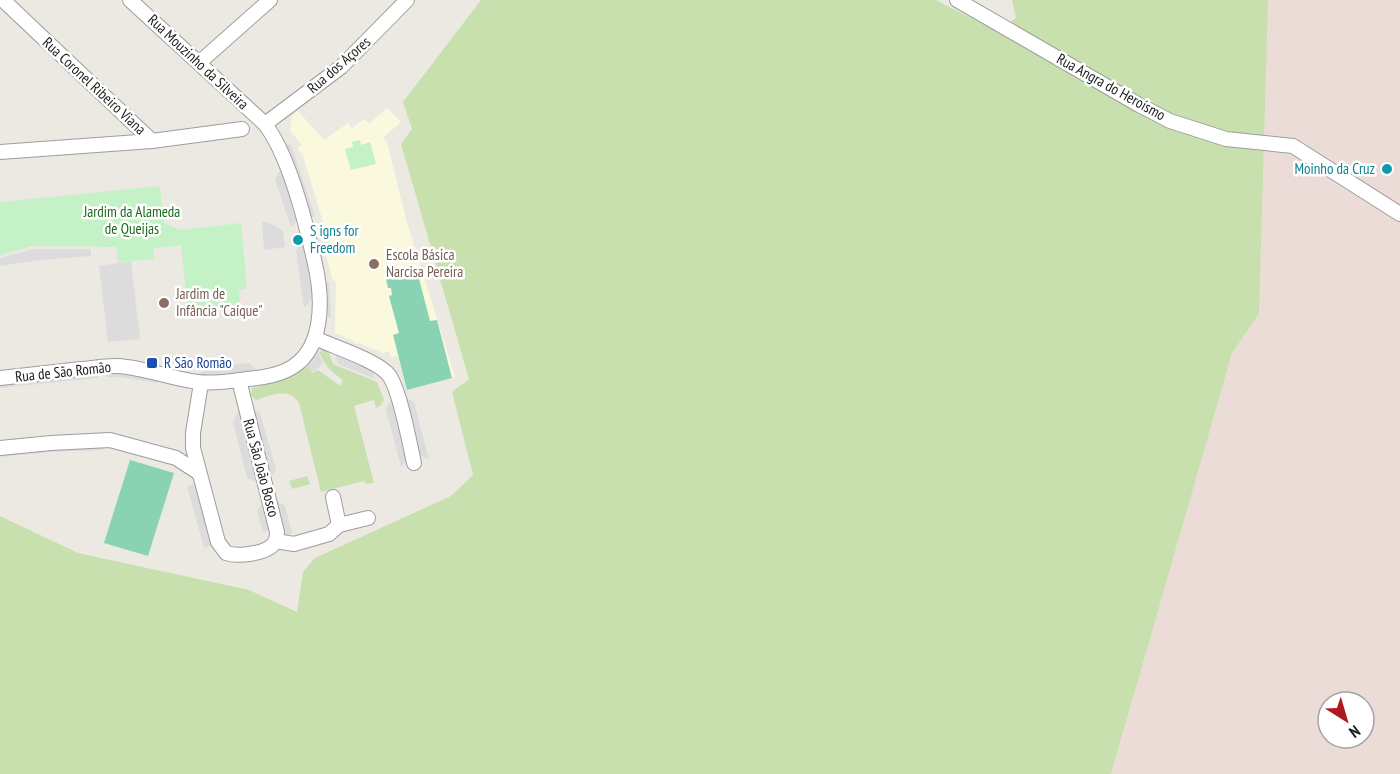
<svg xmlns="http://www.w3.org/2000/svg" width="1400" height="774" viewBox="0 0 1400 774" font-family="'PT Sans Narrow',sans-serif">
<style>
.education{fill:#faf9dd}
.military{fill:#ecdcd7;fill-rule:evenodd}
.grass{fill:#c8e0ae}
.park{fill:#c4f2c6}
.pitch{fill:#8ad2b4}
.parking{fill:#dcdcdc}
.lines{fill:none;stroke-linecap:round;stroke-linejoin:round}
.minor-casing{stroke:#9d9d9d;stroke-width:16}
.minor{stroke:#fff;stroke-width:14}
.culture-dot{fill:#0f9aa8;stroke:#fff;stroke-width:2}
.education-dot{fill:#8d6e63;stroke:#fff;stroke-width:2}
.transit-dot{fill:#1a4fb4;stroke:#fff;stroke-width:2}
.labels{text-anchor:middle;stroke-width:5;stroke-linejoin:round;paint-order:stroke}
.street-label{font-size:15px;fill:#1c1c1c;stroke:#fff}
.culture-label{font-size:15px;fill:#0d838f;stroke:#fff;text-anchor:end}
.park-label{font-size:15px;fill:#196b1d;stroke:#fff}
.education-label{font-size:15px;fill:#785e54;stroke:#fff;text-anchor:start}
.transit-label{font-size:15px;fill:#164399;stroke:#fff;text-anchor:start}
</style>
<rect width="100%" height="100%" fill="#ece9e3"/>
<polygon class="education" points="387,108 401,122 383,138 387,142 406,219 455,377 407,390 398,356 391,357 389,351 383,353 359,343 355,344 354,341 335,333 336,281 333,281 324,247 330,245 303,156 297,148 302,145 290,131 292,116 298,111 324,140 348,123 352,128 364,119 369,124"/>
<path class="military" d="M 1268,0 L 1400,0 L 1400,774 L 1109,774 L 1232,353 L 1259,314 L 1262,150 ZM 1328,702 L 1364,702 L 1364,738 L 1328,738 Z"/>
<g class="grass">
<polygon points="481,0 936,0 998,32 1016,18 1012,0 1268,0 1259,314 1232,353 1111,774 0,774 0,516 78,553 249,590 297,612 303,572 315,558 451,496 473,475 452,392 469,379 401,144 412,129 403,102"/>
<path d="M 323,350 L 328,351 L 333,364 L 377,382 L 384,400 L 380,406 L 376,408 L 374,400 L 354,406 L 374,483 L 366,484 L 364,481 L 321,492 L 299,403 C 288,386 271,396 255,400 L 251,395 L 252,388 L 290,377 L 308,366 L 313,373 L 318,370 L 340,386 L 343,380 C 331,372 325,365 319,352 Z"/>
<polygon points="307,476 310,484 292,489 289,481"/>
</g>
<g class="park">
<polygon points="360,140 361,145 370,142 376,164 351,170 345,149 353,147 352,142"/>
<polygon points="160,186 164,223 180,230 241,223 247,288 239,290 241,314 229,316 228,307 188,311 181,245 153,249 155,259 118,262 116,247 33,246 0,255 0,202"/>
</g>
<g class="pitch">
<polygon points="416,267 430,321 437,320 452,378 407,390 393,335 399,333 389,296 392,295 391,288 388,288 385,275"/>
<polygon points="130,460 174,473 148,556 104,543"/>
</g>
<g class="parking">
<polygon points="285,143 291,145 315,216 310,218"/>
<polygon points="281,169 298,218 291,227 275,180"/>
<polygon points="262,222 268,222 283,231 285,247 264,250"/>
<polygon points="304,242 313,298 304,308 296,250"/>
<polygon points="34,249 91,249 91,256 40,260 0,266 0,258"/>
<polygon points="131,261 140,339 108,342 99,266"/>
<polygon points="324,280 329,283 331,317 326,317"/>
<polygon points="317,349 323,363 313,373 305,363"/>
<polygon points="334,351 371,367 375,379 338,364"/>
<polygon points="249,363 259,372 211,377 196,377 206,368"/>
<polygon points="120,372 158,378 157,383 120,377 107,377 105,373"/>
<polygon points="100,374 97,378 0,388 0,385"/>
<polygon points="403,396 414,402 429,460 418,454"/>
<polygon points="393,397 408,458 401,467 386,409"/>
<polygon points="249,407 260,413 276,469 273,475 268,476"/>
<polygon points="240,408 261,484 247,478 233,422"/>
<polygon points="105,445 104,450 49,452 0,457 0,453"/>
<polygon points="197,483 214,545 204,548 187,486"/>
<polygon points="278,501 285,506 292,533 282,536 274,502"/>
<polygon points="264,502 271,530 263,532 257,510"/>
</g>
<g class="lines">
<defs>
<g id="minor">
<polyline points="957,0 1139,105 1170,121 1226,139 1293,146 1400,214"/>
<polyline points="200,62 270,0"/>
<polyline points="265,124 341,67 407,0"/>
<polyline points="152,141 242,129"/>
<polyline points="0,152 152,141 3,0"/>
<path d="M 315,338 C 334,347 373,359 387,373 C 399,384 410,445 414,463"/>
<path d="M 0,378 C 27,375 54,372 81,369 C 96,368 112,364 127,367 C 151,370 173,379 198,382 C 213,384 232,381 247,379 C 261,378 275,376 287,370 C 325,352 323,299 315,264 C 306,223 290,157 265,124 L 130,0"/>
<path d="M 201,383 L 193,433 L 193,448 L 218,542 L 226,553 C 238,557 268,554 275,542 C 276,540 277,534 277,532 L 239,380"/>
<polyline points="0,448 51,443 110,440 176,458 199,473"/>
<polyline points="333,497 339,525"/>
<polyline points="276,541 294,544 329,534 339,525 368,518"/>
</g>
</defs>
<use href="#minor" class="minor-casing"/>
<use href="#minor" class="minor"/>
</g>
<g class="culture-dot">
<circle cx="1387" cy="169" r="6"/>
<circle cx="298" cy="240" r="6"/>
</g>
<g class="education-dot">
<circle cx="374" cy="264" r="6"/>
<circle cx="164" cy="303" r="6"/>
</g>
<rect class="transit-dot" x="146" y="357" width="12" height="12" rx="3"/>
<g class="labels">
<g class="street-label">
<text transform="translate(198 62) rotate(43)" y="5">Rua Mouzinho da Silveira</text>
<text transform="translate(339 65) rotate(-41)" y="5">Rua dos Açores</text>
<text transform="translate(94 86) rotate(43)" y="5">Rua Coronel Ribeiro Viana</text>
<text transform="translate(1111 87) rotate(29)" y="5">Rua Angra do Heroísmo</text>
<text transform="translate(63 372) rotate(-6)" y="5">Rua de São Romão</text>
<text transform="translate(261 468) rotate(75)" y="5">Rua São João Bosco</text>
</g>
<g class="culture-label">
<text x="1375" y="174">Moinho da Cruz</text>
<text x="310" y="236" text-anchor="start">S igns for<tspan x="310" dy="17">Freedom</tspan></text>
</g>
<g class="park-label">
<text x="132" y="217">Jardim da Alameda<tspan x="132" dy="17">de Queijas</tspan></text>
</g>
<g class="education-label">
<text x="386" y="260">Escola Básica<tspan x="386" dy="17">Narcisa Pereira</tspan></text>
<text x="176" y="299">Jardim de<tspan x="176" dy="17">Infância "Caíque"</tspan></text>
</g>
<g class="transit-label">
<text x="164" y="368">R São Romão</text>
</g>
</g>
<g transform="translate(1346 720) rotate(143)"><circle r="28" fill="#ffffff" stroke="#a4a4a4" stroke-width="1.5"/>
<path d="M0-4.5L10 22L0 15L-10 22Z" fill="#af191d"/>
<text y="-9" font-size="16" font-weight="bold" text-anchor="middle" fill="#1c1c1c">N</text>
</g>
</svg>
